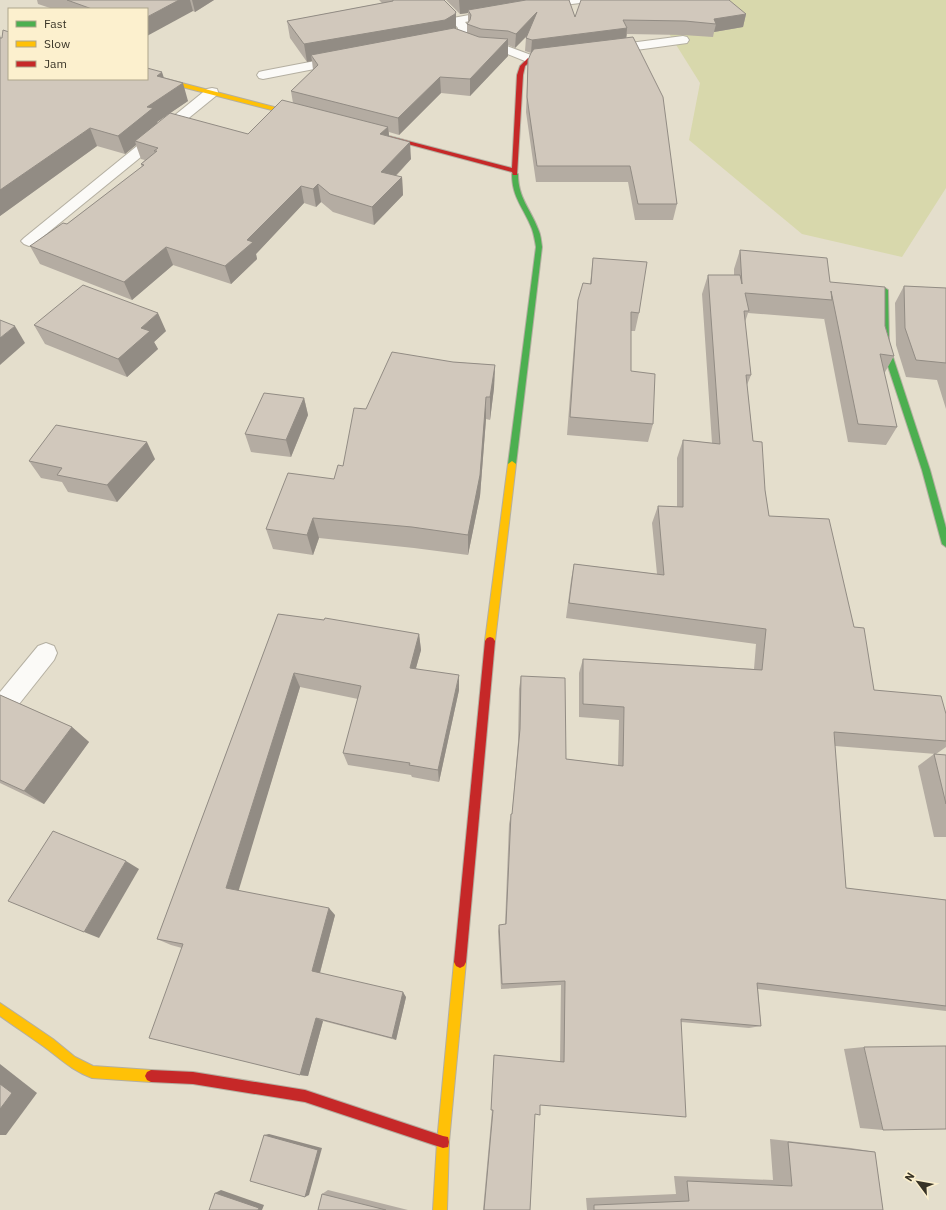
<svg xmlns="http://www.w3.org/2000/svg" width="946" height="1210" viewBox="0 0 946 1210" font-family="'IBM Plex Sans',sans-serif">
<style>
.green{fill:#d8d8ac}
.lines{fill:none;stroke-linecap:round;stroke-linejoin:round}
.street-casing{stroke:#b4afa1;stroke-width:2}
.fast-casing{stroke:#b4afa1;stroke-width:2}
.slow-casing{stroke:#b4afa1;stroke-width:2}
.jam-casing{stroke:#b4afa1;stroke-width:2}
.street{fill:#fbfaf7;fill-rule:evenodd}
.fast{fill:#4caf50;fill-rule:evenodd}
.slow{fill:#ffc107;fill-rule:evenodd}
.jam{fill:#c62828;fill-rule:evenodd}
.wall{fill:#b4aca2}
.shaded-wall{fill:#928c84}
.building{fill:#d1c8bc;stroke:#928c84}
</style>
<rect width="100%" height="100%" fill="#e4decc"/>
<polygon class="green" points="648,0 946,0 946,188 902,257 802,234 689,140 700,83"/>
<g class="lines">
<defs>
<g id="street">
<polygon points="553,0 586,0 580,3 540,8 536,7 534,5 536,3"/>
<path d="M 496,10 L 500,11 L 502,13 L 500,15 L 465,22 L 470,28 L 466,38 C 457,42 444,48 434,46 L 432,43 L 434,40 L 457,33 L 458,28 L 451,20 L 453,18 Z"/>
<polygon points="683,36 687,37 689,40 687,43 607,54 603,53 601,50 603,47 607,46"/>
<polygon points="478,43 507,46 531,55 555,52 559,53 561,56 559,59 530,63 505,53 474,50 472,47 474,44"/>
<polygon points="341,56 345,57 347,60 345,63 263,79 259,78 257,75 259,72 263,71"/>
<polygon points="212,88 217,89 218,92 217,95 34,244 29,246 24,244 21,241 24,238 207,89"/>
<polygon points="46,643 54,646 57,653 54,660 8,718 0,721 0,692 38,646"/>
</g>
<g id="fast">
<path d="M 515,172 L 518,174 C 518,198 530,208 538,229 C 541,235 541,241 542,247 L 516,464 L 512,467 L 508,464 L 536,247 C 535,241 534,235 532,229 C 524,208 512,198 512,174 Z"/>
<polygon points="885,288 888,290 889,345 930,470 946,528 946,547 942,544 922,470 881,345 882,290"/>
</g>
<g id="slow">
<polygon points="147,74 305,115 306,116 303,118 147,78"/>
<polygon points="512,461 516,464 495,641 493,644 490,645 487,644 485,641 508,464"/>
<polygon points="460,956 464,958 466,962 449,1142 447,1210 433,1210 437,1142 454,962 456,958"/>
<path d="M 0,1003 L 53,1039 L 75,1057 L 93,1066 L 151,1070 L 155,1072 L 157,1076 L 155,1080 L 151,1082 L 92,1078 C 71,1070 61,1059 43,1046 C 29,1036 14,1026 0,1016 Z"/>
</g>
<g id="jam">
<polygon points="528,58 533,59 525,66 523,75 517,175 513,175 512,172 378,136 381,134 512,168 517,75 520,66"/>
<polygon points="490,637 493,638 495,641 466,962 464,966 460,968 456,966 454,962 485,641 487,638"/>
<polygon points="151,1070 193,1072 305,1090 443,1136 448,1137 449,1142 448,1147 443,1148 305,1102 193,1084 151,1082 147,1080 145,1076 147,1072"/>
</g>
</defs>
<use href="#street" class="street-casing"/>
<use href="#fast" class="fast-casing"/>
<use href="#slow" class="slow-casing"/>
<use href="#jam" class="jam-casing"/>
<use href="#street" class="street"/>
<use href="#fast" class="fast"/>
<use href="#slow" class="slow"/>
<use href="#jam" class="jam"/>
</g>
<g class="wall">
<polygon points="37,0 214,0 195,12 193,11 147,9 53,9 38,4"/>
<polygon points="379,0 444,0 456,29 467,33 467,24 468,23 468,13 460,14 446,0 569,0 575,17 746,14 743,27 714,32 713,37 683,35 627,34 626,38 677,204 673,220 635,220 628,182 536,182 526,112 528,60 531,53 525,51 526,38 527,36 515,48 508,45 508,56 470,96 441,93 399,135 389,132 389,136 411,159 396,176 402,177 403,195 374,225 333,212 321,202 316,207 304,203 256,254 257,259 231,284 173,265 132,300 40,264 30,246 67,224 142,167 141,164 145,160 141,159 136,145 125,154 97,146 0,216 0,35 1,38 164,78 188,101 157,122 158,123 248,134 293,103 291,91 313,70 312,61 307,62 290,38 287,21 382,3"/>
<polygon points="740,250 830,282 885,326 894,356 884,374 897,427 886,445 848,442 824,318 824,319 748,313 745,322 751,375 747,385 753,441 765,490 769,516 854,627 874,690 946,714 946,747 936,754 835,746 846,888 946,900 946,1011 758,989 761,1026 749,1028 681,1022 540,1105 535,1114 530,1210 483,1210 492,1110 491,1109 494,1056 494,1055 560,1062 561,985 501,989 498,931 499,925 505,925 509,824 511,814 512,814 518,742 519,689 521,676 566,759 618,765 619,720 579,717 579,673 583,659 754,669 756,644 566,618 571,580 574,564 657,574 652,523 658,506 677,507 677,458 683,440 712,443 702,294 708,275 734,275 734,269"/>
<polygon points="593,258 639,313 635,331 631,331 631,371 653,424 648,442 567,435 576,318 578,300 590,284"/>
<polygon points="904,286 946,288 946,409 937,380 906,377 896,345 895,303"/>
<polygon points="34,325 166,331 154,342 158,349 127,377 45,344"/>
<polygon points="453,362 495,365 494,388 490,420 486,419 480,496 468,555 414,548 319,538 313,555 273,549 266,529 334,479 343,466 366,409"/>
<polygon points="304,398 308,415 291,457 251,452 245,434"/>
<polygon points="155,459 117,502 68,492 62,482 41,478 29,461"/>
<polygon points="278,614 419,634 421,650 416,668 459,690 439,782 412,777 411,775 348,765 343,753 358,699 300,687 238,890 335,915 320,973 406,997 396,1040 323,1021 308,1076 300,1075 182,948 171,945 157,939"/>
<polygon points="0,695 72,727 89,742 44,804 0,783"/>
<polygon points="934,754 946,755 946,837 934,837 918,766"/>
<polygon points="864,1047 883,1130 860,1128 844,1049"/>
<polygon points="770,1139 851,1148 875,1152 883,1210 587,1210 586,1198 676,1194 674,1176 773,1180"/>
<polygon points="328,1190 408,1210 318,1210 322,1194"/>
</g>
<g class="shaded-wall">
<polygon points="179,0 190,0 193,11 147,36 147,17"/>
<polygon points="192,0 214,0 195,12"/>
<polygon points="459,0 541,0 468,10 468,13 460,14"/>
<polygon points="456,12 456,31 311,55 312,61 307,62 304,44"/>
<polygon points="537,12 537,25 515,48 516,34"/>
<polygon points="746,14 743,27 714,32 716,24 714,19"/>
<polygon points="627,28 626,42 531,53 532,40"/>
<polygon points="508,39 508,56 470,96 470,79"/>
<polygon points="162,72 168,90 157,76"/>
<polygon points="440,77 441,93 399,135 398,118"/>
<polygon points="183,83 188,101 157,122 159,126 135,141 136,145 125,154 118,136 147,107"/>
<polygon points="388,127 390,144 380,134"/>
<polygon points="90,128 97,146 0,216 0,190"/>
<polygon points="410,142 411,159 383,189 381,172"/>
<polygon points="402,177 403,195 374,225 372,207"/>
<polygon points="318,184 321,202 316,207 313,189"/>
<polygon points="301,186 304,203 256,254 257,259 231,284 225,266 247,240"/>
<polygon points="166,247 173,265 132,300 124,282"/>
<polygon points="158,313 166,331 154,342 158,349 127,377 118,359 141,328"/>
<polygon points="15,326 25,343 0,365 0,338"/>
<polygon points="495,365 494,388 490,420 490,397"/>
<polygon points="486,397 486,419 480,496 468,555 468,535"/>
<polygon points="304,398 308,415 291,457 286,440"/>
<polygon points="147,442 155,459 117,502 107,485"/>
<polygon points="313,518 319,538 313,555 307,535"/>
<polygon points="419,634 421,650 412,682 410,668"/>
<polygon points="294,673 300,687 237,896 226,888"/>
<polygon points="459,675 459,690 439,782 438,770"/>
<polygon points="72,727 89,742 44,804 24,791"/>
<polygon points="126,861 139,869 99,938 84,932"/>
<polygon points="329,908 335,915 319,976 312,971"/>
<polygon points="403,992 406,997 396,1040 392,1038"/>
<polygon points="316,1018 323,1021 308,1076 300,1075"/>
<polygon points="0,1064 37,1093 6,1135 0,1135"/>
<polygon points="269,1134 322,1148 309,1195 305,1197 264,1135"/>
<polygon points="221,1190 264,1205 262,1210 258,1210 215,1193"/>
</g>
<g class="building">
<polygon points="67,0 179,0 147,17 147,9 92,9"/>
<polygon points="393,0 444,0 456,12 455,14 445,20 304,44 287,21 393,1"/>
<polygon points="526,0 569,0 575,17 581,0 729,0 746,14 714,19 716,24 685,21 623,20 627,28 532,40 526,38 537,12 516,34 508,31 481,29 467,24 470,20 471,15 468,10"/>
<polygon points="454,28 479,37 508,39 470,79 440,77 398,118 291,91 318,65 311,55"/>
<polygon points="3,30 9,32 9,79 147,79 147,68 162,72 157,76 183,83 147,107 153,108 118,136 90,128 0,190 0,38 2,38"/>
<polygon points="633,37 663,97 677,204 638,204 630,166 537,166 527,97 528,60 531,53 534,49"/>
<polygon points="282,100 388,127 380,134 410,142 381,172 402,177 372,207 330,194 318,184 313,189 301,186 247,240 253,242 225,266 166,247 124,282 30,246 63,223 67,224 144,165 141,164 157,151 154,151 158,148 135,141 170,113 248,134"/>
<polygon points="740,250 827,258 830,282 885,287 885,326 894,356 880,354 897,427 858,424 831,291 832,300 745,293 749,311 744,311 751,375 746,375 753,441 762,442 765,490 769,516 829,519 854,627 864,628 874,690 941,696 946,714 946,741 834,732 846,888 946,900 946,1006 757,983 761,1026 681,1019 686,1117 540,1105 540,1115 535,1114 530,1210 484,1210 493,1110 491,1110 494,1055 564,1062 565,981 502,984 499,925 506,924 511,814 512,814 520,729 521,676 565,678 566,759 623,766 624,707 583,704 583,659 762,670 766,629 569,603 574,564 664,575 658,506 683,507 683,440 720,444 708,275 740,275 742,284"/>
<polygon points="593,258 647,262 639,313 631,312 631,371 655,374 653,424 570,417 578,300 583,283 591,284"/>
<polygon points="83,285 158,313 141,328 150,331 118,359 34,325"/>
<polygon points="904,286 946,288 946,363 916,360 905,328"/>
<polygon points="0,320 15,326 0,338"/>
<polygon points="392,352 453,362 495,365 490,397 486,397 480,475 468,535 412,527 313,518 307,535 266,529 288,473 334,479 338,465 343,466 354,408 366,409"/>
<polygon points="264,393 304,398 286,440 245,434"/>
<polygon points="56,425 147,442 107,485 57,475 62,468 29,461"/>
<polygon points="278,614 324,620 325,618 419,634 410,668 459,675 438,770 409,765 410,763 343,753 361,686 294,673 226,888 329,908 312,971 403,992 392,1038 316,1018 300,1075 149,1038 183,944 157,939"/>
<polygon points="0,695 72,727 24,791 0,780"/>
<polygon points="934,754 946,755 946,804"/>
<polygon points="53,831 126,861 84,932 8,901"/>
<polygon points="946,1046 946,1129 883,1130 864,1047"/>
<polygon points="0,1084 12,1093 0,1109"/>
<polygon points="264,1135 318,1150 305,1197 250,1181"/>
<polygon points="788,1142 875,1152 883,1210 594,1210 594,1205 689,1201 687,1181 792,1186"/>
<polygon points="215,1193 259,1208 258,1210 209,1210"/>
<polygon points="322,1194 386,1210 318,1210"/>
</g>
<rect x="8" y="8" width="140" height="72" fill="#fcf0ce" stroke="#aea58b"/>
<rect x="16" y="21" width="20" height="6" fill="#4caf50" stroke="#aea58b"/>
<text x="44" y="28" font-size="12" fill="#393427">Fast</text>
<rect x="16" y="41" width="20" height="6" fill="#ffc107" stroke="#aea58b"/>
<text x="44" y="48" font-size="12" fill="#393427">Slow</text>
<rect x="16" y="61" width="20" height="6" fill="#c62828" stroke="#aea58b"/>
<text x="44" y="68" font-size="12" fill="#393427">Jam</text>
<g transform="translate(918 1182) rotate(302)" stroke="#fcf0ce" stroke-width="3" paint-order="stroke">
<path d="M0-3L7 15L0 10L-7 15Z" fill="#393427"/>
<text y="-6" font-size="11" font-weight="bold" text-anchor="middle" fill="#393427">N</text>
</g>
</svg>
